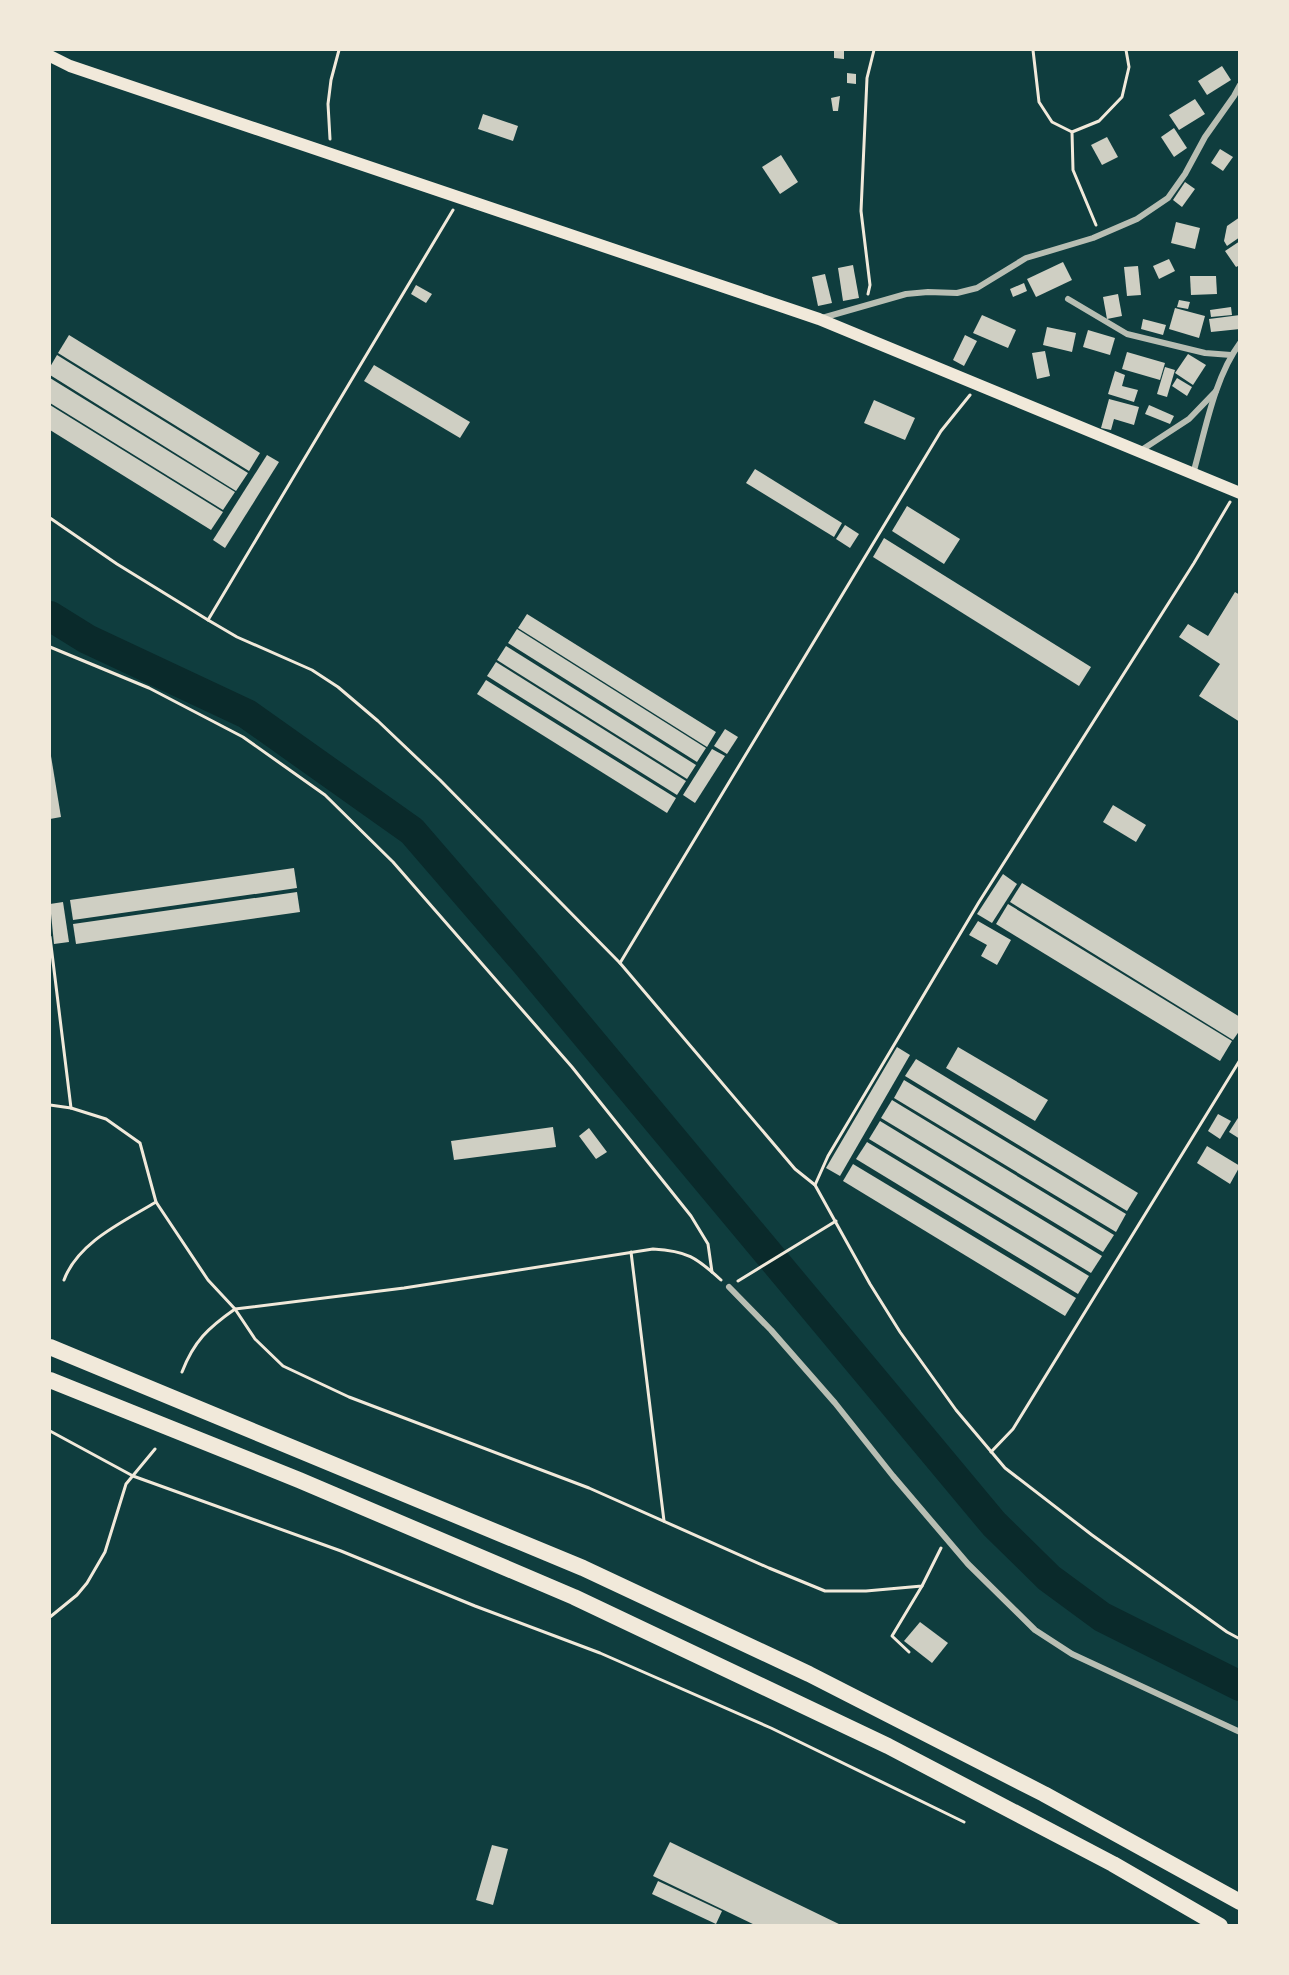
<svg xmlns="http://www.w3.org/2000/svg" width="1289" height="1975" viewBox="0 0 1289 1975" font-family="'Nunito Sans',sans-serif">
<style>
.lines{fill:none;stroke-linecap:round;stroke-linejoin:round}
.river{stroke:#0a2a2b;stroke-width:30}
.building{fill:#cfcfc3}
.path{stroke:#f1e9da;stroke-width:3}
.minor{stroke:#b8beb3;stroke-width:6}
.secondary{stroke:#f1e9da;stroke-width:12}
.trunk{stroke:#f1e9da;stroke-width:16}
</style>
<rect width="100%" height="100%" fill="#0f3d3e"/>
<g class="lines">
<polyline class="river" points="50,616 87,639 247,714 412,831 526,963 994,1524 1049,1578 1102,1617 1240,1686"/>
</g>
<g class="building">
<polygon points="834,50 844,50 844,59 834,58"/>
<polygon points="1222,66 1231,80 1207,95 1198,81"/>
<polygon points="847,73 856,74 856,84 847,83"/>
<polygon points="840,96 838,111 833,111 831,98"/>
<polygon points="1195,99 1205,114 1179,130 1169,115"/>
<polygon points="483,114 518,126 513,141 478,129"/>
<polygon points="1174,128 1187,148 1174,157 1161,137"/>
<polygon points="1107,137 1118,157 1102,165 1091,145"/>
<polygon points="1220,149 1233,157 1223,171 1211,163"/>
<polygon points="781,155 798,182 780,194 762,167"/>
<polygon points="1185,182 1195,189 1182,207 1173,200"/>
<polygon points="1240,217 1240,237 1227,246 1224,241 1227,226"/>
<polygon points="1176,222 1200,228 1195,249 1171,243"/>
<polygon points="1240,241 1240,268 1238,266 1236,267 1225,251"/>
<polygon points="1169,259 1175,271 1159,279 1153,266"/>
<polygon points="1063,262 1072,280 1036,297 1027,279"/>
<polygon points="853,265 859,298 843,301 838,268"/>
<polygon points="1138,266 1141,295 1127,296 1124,267"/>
<polygon points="825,274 832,303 818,306 812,277"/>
<polygon points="1190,276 1216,276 1217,294 1191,295"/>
<polygon points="1024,283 1027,291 1013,297 1010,289"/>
<polygon points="416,285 432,294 426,303 411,294"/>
<polygon points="1118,294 1122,316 1107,319 1103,297"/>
<polygon points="1179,300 1190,302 1188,309 1177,307"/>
<polygon points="1231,307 1232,315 1211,317 1210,310"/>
<polygon points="1175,308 1205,316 1199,338 1169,329"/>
<polygon points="982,315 1016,330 1008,348 973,333"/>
<polygon points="1240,315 1240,329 1211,332 1209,319"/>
<polygon points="1143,319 1166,325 1163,335 1141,329"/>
<polygon points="1047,327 1076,333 1072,352 1043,345"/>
<polygon points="1088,330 1115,338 1110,355 1083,347"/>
<polygon points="69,335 260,453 249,471 58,353"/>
<polygon points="965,335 977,341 964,366 953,360"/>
<polygon points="1045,351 1050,376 1037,379 1032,353"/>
<polygon points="1127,352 1165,363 1160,380 1122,369"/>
<polygon points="1188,354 1206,365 1193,385 1175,373"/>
<polygon points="57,355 248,473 236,491 50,375 50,367"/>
<polygon points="374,365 470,422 460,438 364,381"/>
<polygon points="1165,367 1175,370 1167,397 1157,394"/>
<polygon points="1115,371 1125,375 1122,386 1138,390 1134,402 1108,394"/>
<polygon points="50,378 235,492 223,510 50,403"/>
<polygon points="1177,378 1192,387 1187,396 1172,386"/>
<polygon points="1109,399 1139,407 1134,425 1114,419 1111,430 1101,428"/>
<polygon points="874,400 915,418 905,440 864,423"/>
<polygon points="50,405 223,512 211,530 50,430"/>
<polygon points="1149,405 1174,416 1170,424 1145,414"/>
<polygon points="267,455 279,462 225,548 213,540"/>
<polygon points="755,469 842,523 834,537 746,483"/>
<polygon points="907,506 960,539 944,564 892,531"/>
<polygon points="845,525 859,534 850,548 836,539"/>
<polygon points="884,538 1091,667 1079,686 873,557"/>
<polygon points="1235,592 1240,595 1240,722 1199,696 1220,664 1179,637 1188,624 1208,636"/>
<polygon points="527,614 716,732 707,747 518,628"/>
<polygon points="517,629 706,748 697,762 508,643"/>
<polygon points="506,646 696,765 687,779 497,660"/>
<polygon points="496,662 686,781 677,795 487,676"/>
<polygon points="486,680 676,798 667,813 477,694"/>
<polygon points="725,729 738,737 727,754 714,746"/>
<polygon points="712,749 725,756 695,803 683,795"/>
<polygon points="50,750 61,817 50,819"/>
<polygon points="1113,805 1146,825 1136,842 1103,822"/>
<polygon points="294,868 297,888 73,920 70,900"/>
<polygon points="1003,874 1017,884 992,923 977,914"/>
<polygon points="1022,883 1240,1017 1240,1030 1233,1040 1010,902"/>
<polygon points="297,892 300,912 76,944 73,924"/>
<polygon points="63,902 69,942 54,944 50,904"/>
<polygon points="1008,904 1232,1041 1220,1061 996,924"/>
<polygon points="978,921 1011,940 997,965 981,956 987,945 969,935"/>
<polygon points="897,1047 910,1055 840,1176 826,1168"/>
<polygon points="958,1047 1048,1100 1035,1121 946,1068"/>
<polygon points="916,1059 1138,1193 1127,1211 905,1076"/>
<polygon points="904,1080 1126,1214 1116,1232 894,1098"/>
<polygon points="892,1100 1114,1235 1103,1252 881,1118"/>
<polygon points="1218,1114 1231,1121 1220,1139 1208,1131"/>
<polygon points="1238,1118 1240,1119 1240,1139 1229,1132"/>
<polygon points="880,1121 1102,1256 1091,1273 869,1139"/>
<polygon points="553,1127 556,1147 454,1160 451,1141"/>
<polygon points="589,1128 607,1152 596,1159 579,1136"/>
<polygon points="867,1142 1089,1276 1078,1294 856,1159"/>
<polygon points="1207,1146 1240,1166 1230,1184 1197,1163"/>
<polygon points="853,1164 1076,1298 1065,1316 843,1181"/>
<polygon points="920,1622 948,1643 932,1663 904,1641"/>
<polygon points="670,1842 843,1926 757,1926 653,1876"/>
<polygon points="492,1845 508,1849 493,1905 476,1900"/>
<polygon points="658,1881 722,1911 716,1924 652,1894"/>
</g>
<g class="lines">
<g class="path">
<polyline points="1033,50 1039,102 1052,122 1072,132"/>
<polyline points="330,139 328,104 331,80 339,50"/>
<polyline points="1096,225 1073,170 1072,132 1099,121 1122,97 1129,67 1126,50"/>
<polyline points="868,294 870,285 861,211 867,78 874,50"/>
<polyline points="50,518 117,564 208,620 237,637 312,670 338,687 378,721 440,780 620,963 795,1169 815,1185 870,1284 900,1332 956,1410 1005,1468 1092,1535 1227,1632 1240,1639"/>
<polyline points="208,620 453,210"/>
<polyline points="50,647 149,688 243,737 325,795 393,862 572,1067 691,1216 708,1244 712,1272"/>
<polyline points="50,937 71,1108"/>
<polyline points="620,963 941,431 970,395"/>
<path d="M 50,1105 L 71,1108 L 106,1119 L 140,1143 L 156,1202 L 208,1280 L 235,1309 L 404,1288 L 653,1249 C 687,1251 696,1257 721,1280"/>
<polyline points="815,1185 828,1156 979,902 1194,563 1230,502"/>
<polyline points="631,1252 664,1521"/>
<path d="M 64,1280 C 78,1242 123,1222 156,1202"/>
<polyline points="738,1281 836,1221"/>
<path d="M 182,1372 C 194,1341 208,1328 235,1309 L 255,1339 L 283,1366 L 349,1397 L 589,1488 L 769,1568 L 825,1591 L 866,1591 L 922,1586 L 941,1548"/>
<polyline points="50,1431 133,1476 341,1551 475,1606 600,1653 771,1728 964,1822"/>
<polyline points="991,1452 1013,1429 1240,1060"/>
<polyline points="50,1617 77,1595 87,1583 105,1552 126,1484 155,1449"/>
<polyline points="909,1652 892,1636 922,1586"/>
</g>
<g class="minor">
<polyline points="1068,299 1127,334 1205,353 1231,355"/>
<polyline points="822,318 906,294 928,292 957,293 977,288 1026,258 1093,238 1137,219 1168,198 1185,174 1205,137 1234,96 1240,85"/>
<polyline points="1140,451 1189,419 1216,391"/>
<path d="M 1193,474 C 1205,432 1214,378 1240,343"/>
<polyline points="729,1287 771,1330 835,1403 893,1476 968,1564 1035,1630 1072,1654 1240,1732"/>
</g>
<polyline class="secondary" points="50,56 70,66 819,319 1240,493"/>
<g class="trunk">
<polyline points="50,1347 583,1568 809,1674 1044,1794 1240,1902"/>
<polyline points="50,1380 299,1480 574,1597 888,1746 1113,1864 1220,1926"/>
</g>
</g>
<rect width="1289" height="1975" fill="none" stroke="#f1e9da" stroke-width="102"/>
</svg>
